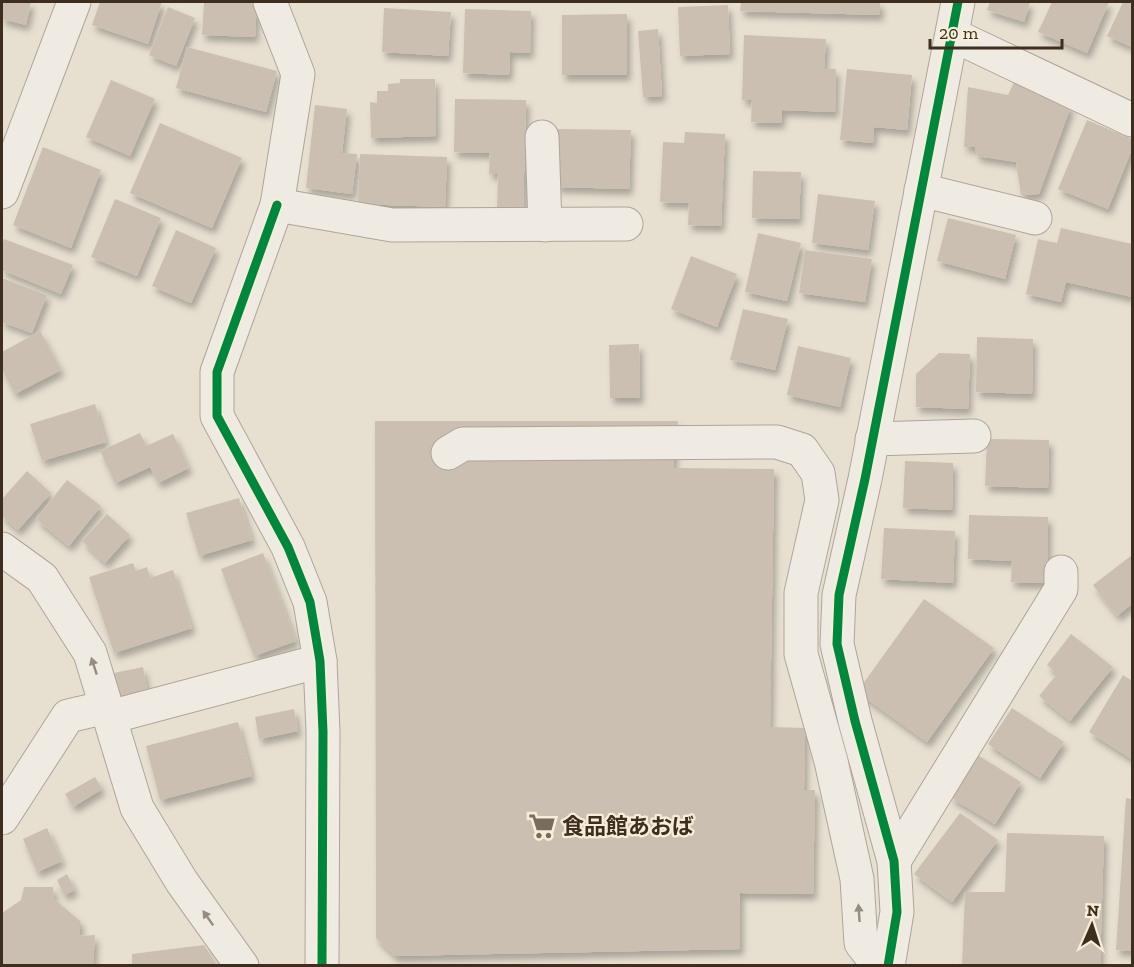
<svg xmlns="http://www.w3.org/2000/svg" width="1134" height="967" viewBox="0 0 1134 967" font-family="'Zilla Slab','Noto Sans JP',serif">
<style>
.building{fill:#cbbfb2;filter:url(#shadow)}
.lines{fill:none;stroke-linecap:round;stroke-linejoin:round}
.minor-casing{stroke:#ada599;stroke-width:35}
.minor{stroke:#efebe3;stroke-width:33}
.cycleway-casing{stroke:#f7eed8;stroke-width:13}
.cycleway{stroke:#00873e;stroke-width:9}
.oneway{fill:#968c82}
.labels{text-anchor:middle;stroke-width:4.5;stroke-linejoin:round;paint-order:stroke}
.poi-label{font-size:22px;font-weight:bold;fill:#3d2e20;stroke:#f7eed8;text-anchor:start}
</style>
<defs>
<filter id="shadow"><feDropShadow dx="3.5" dy="6" stdDeviation="3" flood-color="#0004"/></filter>
</defs>
<rect width="100%" height="100%" fill="#e7e0d1"/>
<g class="building">
<polygon points="2,2 31,2 26,25 2,19"/>
<polygon points="100,2 162,2 148,44 92,25"/>
<polygon points="204,2 257,2 255,37 202,35"/>
<polygon points="741,2 880,2 880,15 740,11"/>
<polygon points="990,2 1030,2 1024,22 987,10"/>
<polygon points="1052,2 1109,2 1087,53 1038,32"/>
<polygon points="1123,2 1132,2 1132,47 1107,36"/>
<polygon points="728,5 730,54 680,56 678,7"/>
<polygon points="168,7 195,18 176,66 149,55"/>
<polygon points="384,8 451,12 448,56 382,52"/>
<polygon points="465,9 531,11 530,53 510,52 509,75 463,73"/>
<polygon points="627,14 627,75 562,75 562,15"/>
<polygon points="658,29 662,96 643,97 638,31"/>
<polygon points="744,35 826,39 824,69 836,69 835,112 782,110 781,123 751,122 752,100 742,100"/>
<polygon points="187,47 277,71 266,112 176,88"/>
<polygon points="847,69 912,75 907,130 874,127 873,143 840,140"/>
<polygon points="400,79 435,79 436,136 371,138 370,102 377,103 377,91 388,91 388,84 400,83"/>
<polygon points="111,80 155,99 130,156 86,137"/>
<polygon points="1015,80 1071,106 1039,194 1021,195 1016,162 977,156 975,147 964,147 968,87 1008,95"/>
<polygon points="455,99 526,100 523,212 497,211 498,174 489,174 490,153 454,152"/>
<polygon points="315,105 347,109 342,153 357,154 352,194 306,188"/>
<polygon points="1087,120 1132,139 1132,149 1108,209 1058,189"/>
<polygon points="160,123 242,158 212,228 130,193"/>
<polygon points="558,129 631,130 629,189 556,187"/>
<polygon points="685,132 725,134 721,226 688,225 689,203 660,202 663,142 684,143"/>
<polygon points="43,147 101,170 71,248 13,225"/>
<polygon points="360,154 447,157 445,207 358,204"/>
<polygon points="753,171 801,172 799,219 752,218"/>
<polygon points="818,194 875,201 868,250 812,243"/>
<polygon points="115,199 161,218 137,276 91,257"/>
<polygon points="948,218 1016,235 1005,279 937,261"/>
<polygon points="1061,228 1132,244 1132,297 1066,282 1061,302 1026,294 1038,239 1057,243"/>
<polygon points="176,230 216,248 191,303 152,286"/>
<polygon points="758,233 801,243 787,301 745,292"/>
<polygon points="4,239 73,265 61,294 2,270 2,246"/>
<polygon points="805,250 872,259 865,302 799,293"/>
<polygon points="691,256 737,274 717,327 671,309"/>
<polygon points="2,278 47,295 32,333 2,322"/>
<polygon points="743,309 788,319 775,370 730,360"/>
<polygon points="40,331 61,370 15,394 2,369 2,352"/>
<polygon points="977,337 1033,339 1032,394 976,392"/>
<polygon points="639,344 640,398 610,398 609,345"/>
<polygon points="798,346 851,358 840,407 787,395"/>
<polygon points="939,353 970,354 968,409 916,407 916,374"/>
<polygon points="95,404 106,442 42,461 30,424"/>
<polygon points="375,421 678,421 673,468 774,469 770,727 805,728 804,790 815,790 813,894 740,893 740,949 395,956 376,938"/>
<polygon points="140,433 146,446 173,434 189,468 158,483 150,467 115,483 100,451"/>
<polygon points="987,439 1049,440 1048,488 985,486"/>
<polygon points="905,461 953,463 952,510 903,508"/>
<polygon points="27,471 51,493 18,530 2,516 2,499"/>
<polygon points="67,480 101,506 69,546 36,519"/>
<polygon points="239,498 252,540 199,556 186,513"/>
<polygon points="107,514 130,535 105,563 82,541"/>
<polygon points="969,515 1048,517 1047,583 1011,582 1012,561 968,559"/>
<polygon points="884,528 955,531 953,583 881,579"/>
<polygon points="263,553 296,641 254,656 221,569"/>
<polygon points="1132,555 1132,604 1117,616 1093,585"/>
<polygon points="133,563 136,571 147,567 150,578 173,570 192,628 114,653 89,577"/>
<polygon points="924,599 994,648 927,742 857,692"/>
<polygon points="1071,634 1113,667 1070,721 1039,696 1057,674 1047,665"/>
<polygon points="143,667 147,690 114,697 109,674"/>
<polygon points="1123,675 1132,681 1132,759 1089,732"/>
<polygon points="1012,708 1064,742 1040,778 988,744"/>
<polygon points="294,709 298,731 259,739 255,717"/>
<polygon points="238,722 252,776 160,800 146,746"/>
<polygon points="976,754 1021,782 995,824 950,797"/>
<polygon points="95,777 102,789 73,807 65,794"/>
<polygon points="1126,798 1132,799 1132,951 1116,950"/>
<polygon points="960,813 998,840 952,902 914,874"/>
<polygon points="47,828 62,861 37,872 23,839"/>
<polygon points="1007,833 1104,836 1100,966 962,966 965,892 1005,892"/>
<polygon points="67,874 75,890 64,895 57,880"/>
<polygon points="24,887 53,887 54,899 80,921 80,936 95,935 93,966 2,966 2,913 21,900"/>
<polygon points="204,945 217,966 132,966 132,954"/>
</g>
<g class="lines">
<defs>
<g id="minor">
<polyline points="270,2 298,74 277,205 217,372 217,416 288,547 310,602 320,661 323,732 322,966"/>
<polyline points="953,35 1132,120"/>
<polyline points="542,137 545,225"/>
<polyline points="921,190 1035,218"/>
<polyline points="2,192 74,2"/>
<polyline points="277,205 392,225 626,224"/>
<polyline points="872,439 974,436"/>
<polyline points="448,453 463,444 777,442 802,450 818,473 822,500 801,593 801,654 831,761 857,879 861,943 879,966"/>
<polyline points="2,549 42,578 90,653 137,808 182,882 242,966"/>
<polyline points="110,717 320,661"/>
<polyline points="2,818 68,716 107,707"/>
<polyline points="894,861 1061,589 1061,572"/>
<polyline points="888,966 897,912 894,861 855,721 837,644 839,595 865,479 958,2"/>
</g>
</defs>
<use href="#minor" class="minor-casing"/>
<use href="#minor" class="minor"/>
<defs>
<g id="cycleway">
<polyline points="277,205 217,372 217,416 288,547 310,602 320,661 323,732 322,966"/>
<polyline points="888,966 897,912 894,861 855,721 837,644 839,595 865,479 958,2"/>
</g>
</defs>
<use href="#cycleway" class="cycleway-casing"/>
<use href="#cycleway" class="cycleway"/>
</g>
<defs><path id="oneway-solid" d="M-6-.8H1V-3.2L6.5 0L1 3.2V.8H-6Z" transform="scale(1.5)"/></defs>
<g class="oneway">
<use href="#oneway-solid" transform="translate(94 666) rotate(-108)"/>
<use href="#oneway-solid" transform="translate(859 913) rotate(-94)"/>
<use href="#oneway-solid" transform="translate(208 918) rotate(-125)"/>
</g>
<defs>
<symbol id="supermarket-bare" viewBox="-9 -9 18 18"><path d="M-6-5.5h2.5l.6 2H6L4.5 2H-2.5L-4.4-4H-6ZM-1.5 3.2a1.3 1.3 0 1 0 .1 0ZM3 3.2a1.3 1.3 0 1 0 .1 0Z" fill="#786c5e" stroke="#f7eed8" stroke-width="2.5" paint-order="stroke"/></symbol>
</defs>
<g fill-rule="evenodd">
<use href="#supermarket-bare" x="523" y="807" width="38" height="38"/>
</g>
<g class="labels">
<g class="poi-label">
<text x="562" y="834">食品館あおば</text>
</g>
</g>
<rect width="1134" height="967" fill="none" stroke="#3d2e20" stroke-width="6"/>
<g transform="translate(1092 925) rotate(3)" stroke="#f7eed8" stroke-width="4.5" paint-order="stroke">
<path d="M0-4.5L10 22L0 15L-10 22Z" fill="#3d2e20"/>
<text y="-9" font-size="16" font-weight="bold" text-anchor="middle" fill="#3d2e20">N</text>
</g>
<path d="M930 39v9h132v-9" fill="none" stroke="#3d2e20" stroke-width="3"/>
<text x="939" y="39" font-size="18" fill="#3d2e20" stroke="#f7eed8" stroke-width="4.5" paint-order="stroke">20 m</text>
</svg>
